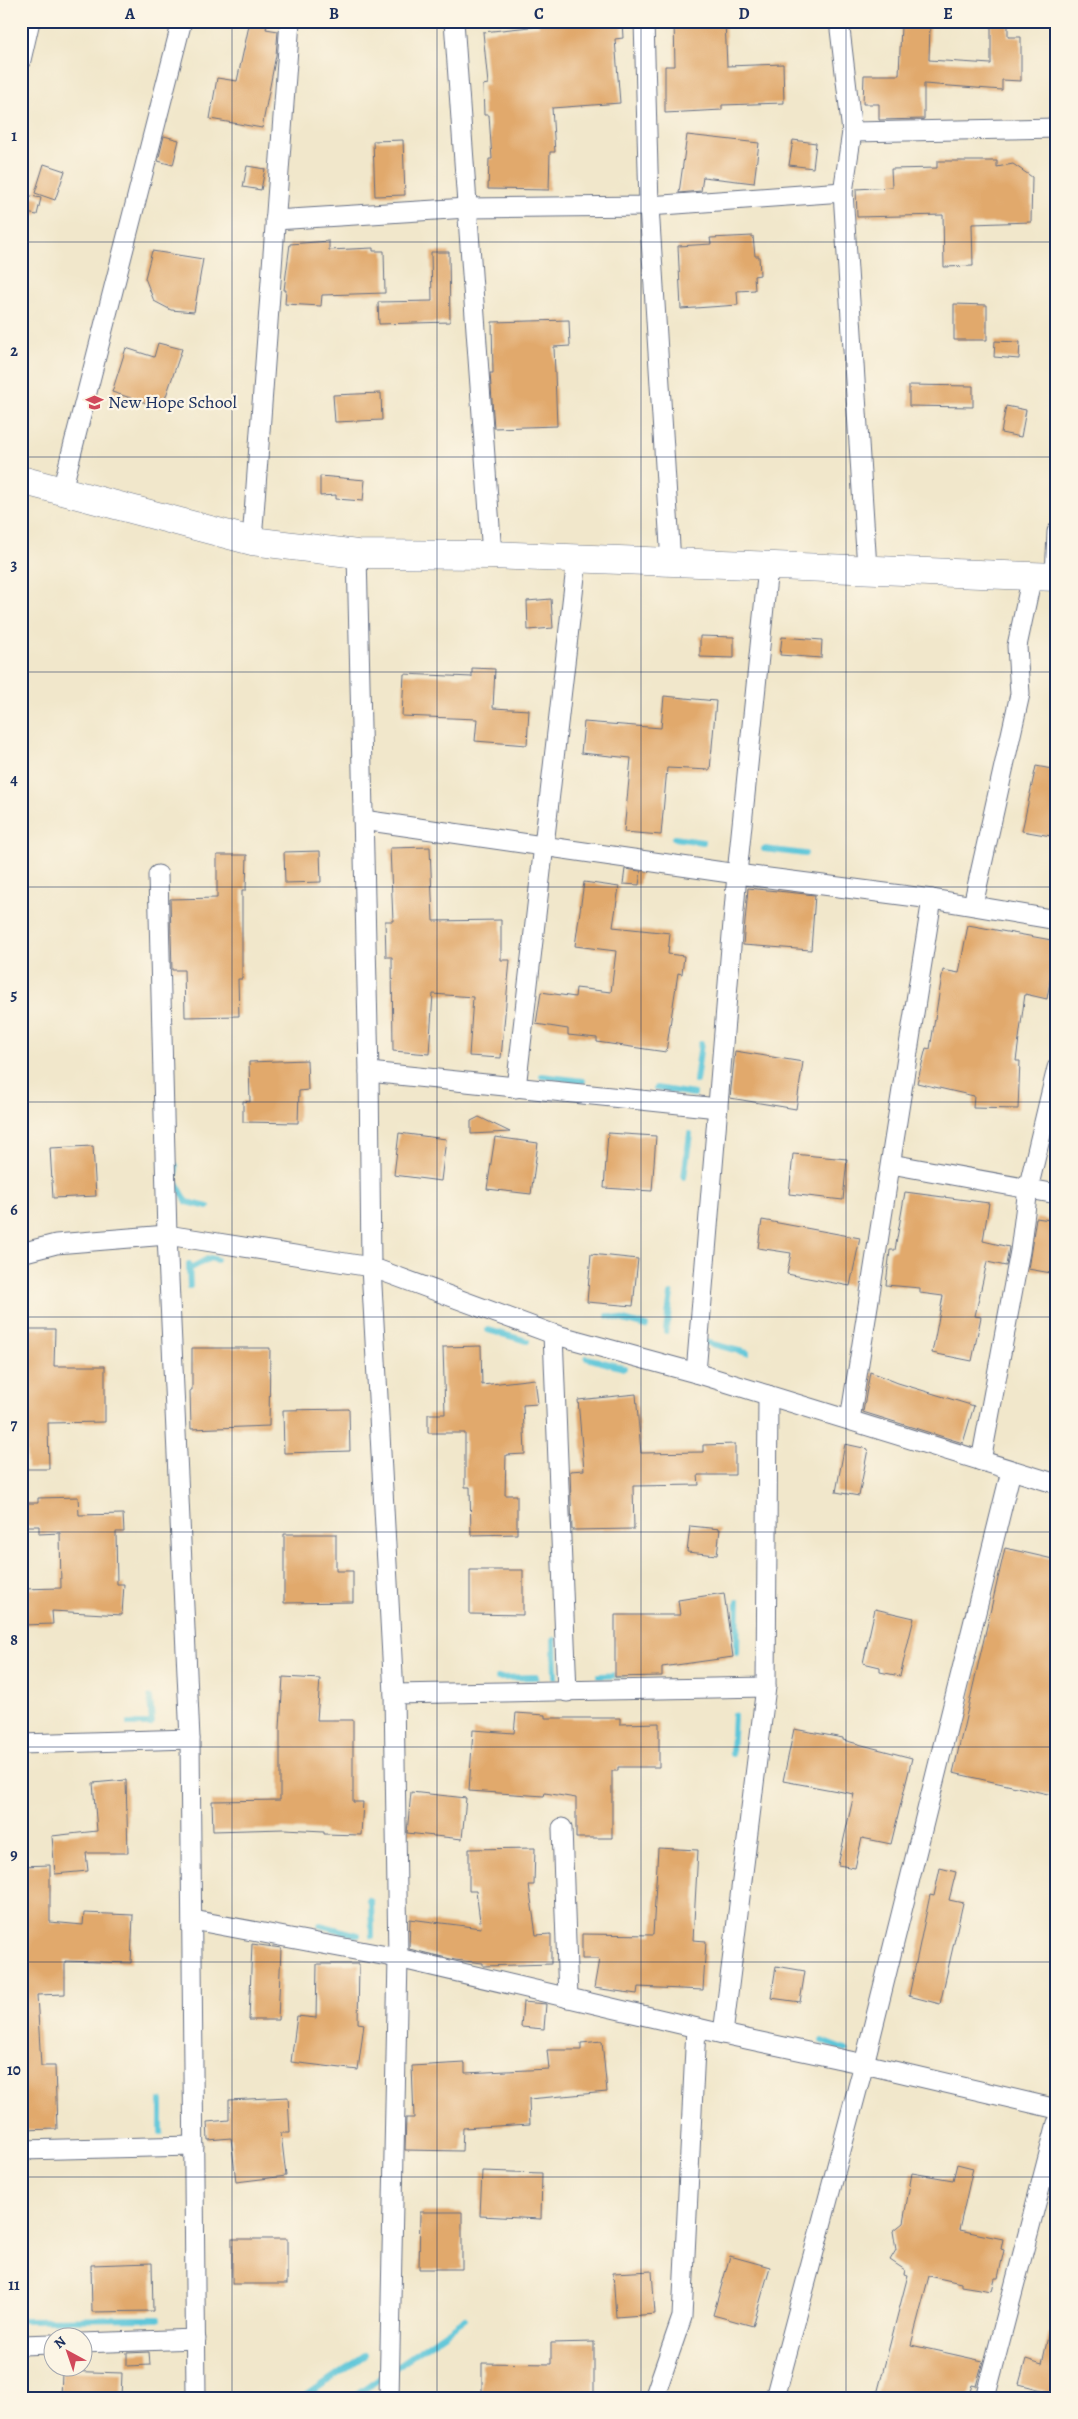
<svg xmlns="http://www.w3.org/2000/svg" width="1078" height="2419" viewBox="0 0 1078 2419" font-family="Alegreya,serif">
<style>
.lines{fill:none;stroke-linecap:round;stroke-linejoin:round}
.stream{stroke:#5dc6d9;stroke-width:6}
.building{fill:#e1a96c}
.street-casing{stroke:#666f84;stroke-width:21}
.secondary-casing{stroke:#666f84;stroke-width:29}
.street{stroke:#fff;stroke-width:19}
.secondary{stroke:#fff;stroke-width:28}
.grid{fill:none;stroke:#1b2f5e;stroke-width:1;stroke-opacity:0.55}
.labels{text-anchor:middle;stroke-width:4.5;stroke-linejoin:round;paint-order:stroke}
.poi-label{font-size:18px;fill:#1b2f5e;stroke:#fcf5e5;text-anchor:start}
.neatline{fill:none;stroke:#1b2f5e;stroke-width:2}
.grid-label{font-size:16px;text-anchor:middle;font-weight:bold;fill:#1b2f5e}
</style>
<rect width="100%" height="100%" fill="#fcf5e5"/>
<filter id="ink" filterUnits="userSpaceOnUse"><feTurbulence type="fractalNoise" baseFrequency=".02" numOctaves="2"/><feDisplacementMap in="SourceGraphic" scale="10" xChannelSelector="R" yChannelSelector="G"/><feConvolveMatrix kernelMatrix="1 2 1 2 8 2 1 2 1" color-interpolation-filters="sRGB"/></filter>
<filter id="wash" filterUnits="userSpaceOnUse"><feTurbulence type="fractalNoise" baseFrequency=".0096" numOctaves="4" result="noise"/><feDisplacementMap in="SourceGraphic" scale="20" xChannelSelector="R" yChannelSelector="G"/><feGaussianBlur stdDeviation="1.12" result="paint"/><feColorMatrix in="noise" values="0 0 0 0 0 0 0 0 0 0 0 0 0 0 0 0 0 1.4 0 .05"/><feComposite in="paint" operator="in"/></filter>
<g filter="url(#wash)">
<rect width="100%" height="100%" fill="#f1e7cb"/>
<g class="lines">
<g class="stream">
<polyline points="674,838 703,842"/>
<polyline points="764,849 805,854"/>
<polyline points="542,1076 583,1081"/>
<polyline points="696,1081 701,1043"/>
<polyline points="656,1088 694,1094"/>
<polyline points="176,1166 175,1181 187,1202 208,1207"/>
<polyline points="684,1177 690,1134"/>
<polyline points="189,1264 190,1286"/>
<polyline points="191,1268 210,1258 217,1260"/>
<polyline points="608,1316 646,1326"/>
<polyline points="488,1330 527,1341"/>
<polyline points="666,1331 671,1294"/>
<polyline points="701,1341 747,1353"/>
<polyline points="587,1358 624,1368"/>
<polyline points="554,1640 555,1677"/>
<polyline points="737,1653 738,1602"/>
<polyline points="599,1676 623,1675"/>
<polyline points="498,1678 536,1677"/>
<polyline points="150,1698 152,1722"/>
<polyline points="129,1724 150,1724"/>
<polyline points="732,1753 734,1715"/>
<polyline points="369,1900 371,1902 372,1936"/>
<polyline points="320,1925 358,1935"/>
<polyline points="822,2041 846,2050"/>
<polyline points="161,2101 161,2132"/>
<polyline points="21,2320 158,2319"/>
<polyline points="303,2398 365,2355"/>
<polyline points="352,2398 465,2319"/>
</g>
</g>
<g id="blocks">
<g class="building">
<polygon points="250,21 268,21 266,29 278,31 276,55 262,128 210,119 217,78 237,81"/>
<polygon points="538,21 622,21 623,38 615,39 620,103 552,108 555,152 550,152 549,190 488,189 489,159 492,159 489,115 484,115 483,85 488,84 483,32 539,26"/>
<polygon points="674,21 725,21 727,66 783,64 784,103 722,105 722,110 665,113 665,66 675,66"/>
<polygon points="991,21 1008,21 1008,37 1021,37 1021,81 1002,80 1002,90 924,84 924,119 879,120 879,104 863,104 864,75 899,75 901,25 930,25 929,60 991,64"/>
<polygon points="687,135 759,143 754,183 703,177 701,191 679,193"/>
<polygon points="164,136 179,140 173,165 158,161"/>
<polygon points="403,140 405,195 375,196 373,141"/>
<polygon points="793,140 816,143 813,168 789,165"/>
<polygon points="937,161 997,161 997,167 1013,164 1032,177 1031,222 972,224 973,266 944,267 943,215 857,217 856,189 892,187 891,169 937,168"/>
<polygon points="44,164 65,171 55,200 35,193"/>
<polygon points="247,166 265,169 261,190 243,187"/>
<polygon points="21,194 41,198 37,215 21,212"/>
<polygon points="753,236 755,256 759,256 760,275 754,276 755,290 737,291 738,305 681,309 678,246 711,244 710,238"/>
<polygon points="329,241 329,250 373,248 373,251 384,251 385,293 322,295 321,306 285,304 286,290 284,290 290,244"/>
<polygon points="152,251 203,259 194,312 171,310 154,301 145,278"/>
<polygon points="431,252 449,252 450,322 379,324 378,302 432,301"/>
<polygon points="954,304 987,305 987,340 954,340"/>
<polygon points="569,320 570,346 554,347 557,426 494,428 490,373 493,373 492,322"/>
<polygon points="995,341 1020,342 1019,359 994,357"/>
<polygon points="158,343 182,349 162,408 112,392 126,348 154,357"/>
<polygon points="909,385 973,386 973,407 909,406"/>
<polygon points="381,393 382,420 335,422 333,395"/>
<polygon points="1006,406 1026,410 1021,437 1001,433"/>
<polygon points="320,476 365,480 363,501 336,499 336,495 320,496"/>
<polygon points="551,599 553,628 528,630 527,601"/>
<polygon points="700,636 734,637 734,658 700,657"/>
<polygon points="782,637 822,640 821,658 780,655"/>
<polygon points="472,668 495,669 493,708 529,710 527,745 475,741 477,719 402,716 404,674 472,677"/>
<polygon points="664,696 716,701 710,770 667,768 661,835 624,832 631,758 581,753 584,722 661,728"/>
<polygon points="1036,766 1057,770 1057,837 1022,831"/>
<polygon points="430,847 433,921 501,920 501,960 510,960 501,1058 469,1056 473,997 433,994 429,1054 393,1051 392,957 386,957 385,921 393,921 390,848"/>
<polygon points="320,851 321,882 285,883 284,852"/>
<polygon points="217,855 247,855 246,890 242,890 242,979 238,979 239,1016 185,1017 184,970 172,970 170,899 217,898"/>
<polygon points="625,869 641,871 639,885 623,884"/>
<polygon points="584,882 619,887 613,927 670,933 668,954 684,956 682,974 678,973 666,1052 597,1042 597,1038 568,1035 568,1029 536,1024 541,992 575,997 576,988 611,992 616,951 575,946"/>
<polygon points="748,888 815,895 811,950 743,945"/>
<polygon points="968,925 1057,941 1047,999 1025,994 1016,1061 1020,1061 1018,1109 973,1108 974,1096 917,1083 926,1048 930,1049 943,970 959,973"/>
<polygon points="735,1051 803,1062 796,1109 730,1098"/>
<polygon points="307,1060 308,1090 299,1091 298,1123 243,1122 243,1101 250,1102 249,1062"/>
<polygon points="479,1117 510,1132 471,1134 471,1121"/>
<polygon points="399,1133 446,1139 441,1181 394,1175"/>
<polygon points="608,1133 656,1136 652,1191 604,1188"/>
<polygon points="495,1137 538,1143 531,1194 487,1189"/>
<polygon points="93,1146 96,1196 53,1198 50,1148"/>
<polygon points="793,1154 847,1159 843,1200 789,1194"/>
<polygon points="905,1192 989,1203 983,1241 1009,1247 1006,1266 987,1262 975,1316 981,1317 972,1361 932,1353 943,1296 920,1293 920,1288 886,1285 890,1250 895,1250"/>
<polygon points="1036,1218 1057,1221 1057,1274 1028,1269"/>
<polygon points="762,1220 860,1238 850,1286 787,1274 791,1253 758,1248"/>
<polygon points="591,1254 638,1259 633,1306 587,1302"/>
<polygon points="21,1329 55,1329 54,1366 105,1366 105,1422 48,1423 49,1469 27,1469 25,1387 21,1387"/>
<polygon points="481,1346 482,1385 535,1379 538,1404 523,1405 525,1454 506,1455 505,1495 517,1495 517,1534 471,1535 470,1487 465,1487 465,1433 428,1433 428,1414 445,1414 443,1347"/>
<polygon points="192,1348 270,1348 269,1426 191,1429 190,1390 192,1390"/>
<polygon points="870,1372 898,1383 974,1406 963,1443 863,1412"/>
<polygon points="636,1394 641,1453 703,1452 703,1445 735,1444 735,1475 698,1475 699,1485 633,1486 634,1529 572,1530 570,1471 584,1470 578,1400"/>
<polygon points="349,1409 350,1451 284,1453 283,1410"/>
<polygon points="845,1444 868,1449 859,1496 836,1492"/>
<polygon points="78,1497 79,1515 123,1514 124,1532 116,1532 117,1584 124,1584 122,1615 52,1611 53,1624 23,1625 22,1589 61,1588 60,1533 39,1534 39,1526 21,1526 21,1503 38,1503 38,1498"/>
<polygon points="690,1526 720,1529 717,1555 687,1552"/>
<polygon points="284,1534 336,1534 336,1571 353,1571 353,1602 284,1603"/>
<polygon points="1005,1548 1057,1560 1057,1796 953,1773"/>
<polygon points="470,1570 523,1570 523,1615 470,1614"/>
<polygon points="724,1593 733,1657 662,1667 662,1676 615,1677 615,1615 680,1615 678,1600"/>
<polygon points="875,1609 914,1618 900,1676 880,1672 880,1667 863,1663"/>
<polygon points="283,1677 320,1679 317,1720 353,1720 353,1802 363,1802 361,1835 324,1834 324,1831 284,1829 213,1831 212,1801 280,1800 280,1728"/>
<polygon points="516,1713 545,1715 545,1718 620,1718 620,1724 659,1723 659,1767 618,1767 618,1771 612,1771 612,1838 576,1838 576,1798 545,1793 544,1796 469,1791 473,1730 514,1733"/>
<polygon points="794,1729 843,1738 843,1740 912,1758 891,1844 862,1838 855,1868 838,1865 854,1794 783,1781"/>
<polygon points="126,1780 128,1853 86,1853 88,1871 55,1874 52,1836 97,1831 93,1783"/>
<polygon points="411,1792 466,1798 462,1839 407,1833"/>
<polygon points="535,1848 534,1885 529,1885 536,1935 551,1934 551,1964 483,1966 483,1963 455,1960 409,1949 410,1919 481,1928 476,1891 469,1891 469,1849"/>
<polygon points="658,1848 698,1850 693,1940 706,1941 703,1990 638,1987 637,1994 594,1988 599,1959 582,1959 582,1934 653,1935"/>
<polygon points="50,1865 50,1922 83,1925 84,1913 133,1915 131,1963 65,1961 65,1994 37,1995 41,2066 55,2066 57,2129 21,2130 21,1866"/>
<polygon points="940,1868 956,1872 949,1900 963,1903 940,2004 909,1996 930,1895 934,1896"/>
<polygon points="252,1944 281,1948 278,2020 249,2020"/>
<polygon points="317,1964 359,1964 358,2023 364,2024 358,2070 291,2062 297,2016 316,2018"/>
<polygon points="776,1966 805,1971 800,2002 771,1998"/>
<polygon points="523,2002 546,2004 544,2029 521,2027"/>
<polygon points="602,2041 607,2092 529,2099 530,2124 463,2128 462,2151 405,2150 406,2118 414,2118 412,2066 465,2063 465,2073 549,2069 547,2050 581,2050 581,2043"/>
<polygon points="288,2097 290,2133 281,2133 286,2176 236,2182 231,2138 208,2140 207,2122 229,2120 229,2100"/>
<polygon points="957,2164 973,2168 959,2230 1003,2239 1001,2249 1004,2250 998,2278 995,2278 992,2291 961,2286 961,2283 929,2276 911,2345 983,2361 976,2386 972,2385 968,2398 876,2398 908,2275 904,2274 905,2270 890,2260 896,2250 893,2231 903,2223 912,2173 953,2180"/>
<polygon points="482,2171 542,2173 541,2219 480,2216"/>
<polygon points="420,2212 462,2212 462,2269 419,2269"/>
<rect x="232" y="2239" width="55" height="45"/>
<polygon points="730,2256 770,2267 753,2326 713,2315"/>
<polygon points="152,2263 153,2311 92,2312 91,2265"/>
<polygon points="652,2271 655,2314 616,2317 613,2273"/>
<polygon points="1049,2332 1057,2332 1057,2394 1019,2384 1026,2359 1042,2364"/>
<polygon points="594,2342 594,2398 482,2398 482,2363 551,2364 551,2343"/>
<polygon points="149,2352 150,2365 127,2366 127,2353"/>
<polygon points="62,2371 122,2373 121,2398 61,2398"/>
</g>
</g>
</g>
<g filter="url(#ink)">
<use href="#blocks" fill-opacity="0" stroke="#666f84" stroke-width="1"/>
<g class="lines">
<defs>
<g id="street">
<polyline points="454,21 492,555"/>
<polyline points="644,21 649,206 671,563"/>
<polyline points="839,21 852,132 843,192 867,568"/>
<polyline points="21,60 30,21"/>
<polyline points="852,132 1057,128"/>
<polyline points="275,220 467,208 649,206 843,192"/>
<polyline points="62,490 182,21"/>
<polyline points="252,541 290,21"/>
<polyline points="357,554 369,1072 371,1267 394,1694 398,1958 389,2398"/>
<polyline points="1055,577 1057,532"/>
<polyline points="363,820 737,874 932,899 1057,920"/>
<polyline points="158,875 167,1235 190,1739 196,2398"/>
<polyline points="973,905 1020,694 1017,646 1032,576"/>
<polyline points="369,1072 718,1108"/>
<polyline points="516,1088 577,559"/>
<polyline points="891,1164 1057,1194"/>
<polyline points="21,1253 56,1244 167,1235 371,1267 553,1334 696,1373 1057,1484"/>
<polyline points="553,1334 567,1692"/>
<polyline points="696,1373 737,874 768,567"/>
<polyline points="850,1420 932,899"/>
<polyline points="981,1461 1020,1251 1028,1189 1057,1068"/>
<polyline points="394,1694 766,1687"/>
<polyline points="21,1744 190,1739"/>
<polyline points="562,1828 568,1998"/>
<polyline points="193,1920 398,1958 723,2034 864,2064 1057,2109"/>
<polyline points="723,2034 766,1687 768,1395"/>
<polyline points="21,2150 194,2146"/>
<polyline points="82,2343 196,2339"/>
<polyline points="21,2345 52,2344"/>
<polyline points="654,2398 682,2317 696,2028"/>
<polyline points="775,2398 864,2064 1011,1471"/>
<polyline points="985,2398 1057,2123"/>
</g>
<polyline id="secondary" points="21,480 252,541 357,554 492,555 1057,577"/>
</defs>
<use href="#street" class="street-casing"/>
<use href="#secondary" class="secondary-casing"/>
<use href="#street" class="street"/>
<use href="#secondary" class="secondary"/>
</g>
</g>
<path class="grid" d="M 232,21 L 232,2398M 437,21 L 437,2398M 641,21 L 641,2398M 846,21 L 846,2398M 21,242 L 1057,242M 21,457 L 1057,457M 21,672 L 1057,672M 21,887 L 1057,887M 21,1102 L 1057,1102M 21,1317 L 1057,1317M 21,1532 L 1057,1532M 21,1747 L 1057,1747M 21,1962 L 1057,1962M 21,2177 L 1057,2177"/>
<defs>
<symbol id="school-bare" viewBox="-9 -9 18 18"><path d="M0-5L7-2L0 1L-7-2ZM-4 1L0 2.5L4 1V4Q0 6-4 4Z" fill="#d1495b" stroke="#fcf5e5" stroke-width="2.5" paint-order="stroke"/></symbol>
</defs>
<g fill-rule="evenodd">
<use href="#school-bare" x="82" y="390" width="25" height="25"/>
</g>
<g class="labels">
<g class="poi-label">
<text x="108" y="408">New Hope School</text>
</g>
</g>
<rect width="1078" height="2419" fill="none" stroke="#fcf5e5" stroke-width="55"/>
<g transform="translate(68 2352) rotate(320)"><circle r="24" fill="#fcf5e5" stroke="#a2a6af"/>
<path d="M0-4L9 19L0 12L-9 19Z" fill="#d1495b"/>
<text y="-8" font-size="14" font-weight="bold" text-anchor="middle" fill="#1b2f5e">N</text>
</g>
<rect x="28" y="28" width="1022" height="2364" class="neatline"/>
<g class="grid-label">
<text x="130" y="19">A</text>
<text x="334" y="19">B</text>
<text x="539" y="19">C</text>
<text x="744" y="19">D</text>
<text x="948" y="19">E</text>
<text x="14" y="141">1</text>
<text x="14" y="356">2</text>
<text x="14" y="570">3</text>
<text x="14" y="785">4</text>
<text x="14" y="1000">5</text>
<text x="14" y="1215">6</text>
<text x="14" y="1430">7</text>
<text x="14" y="1645">8</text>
<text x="14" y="1860">9</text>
<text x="14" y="2075">10</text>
<text x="14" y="2290">11</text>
</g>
</svg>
